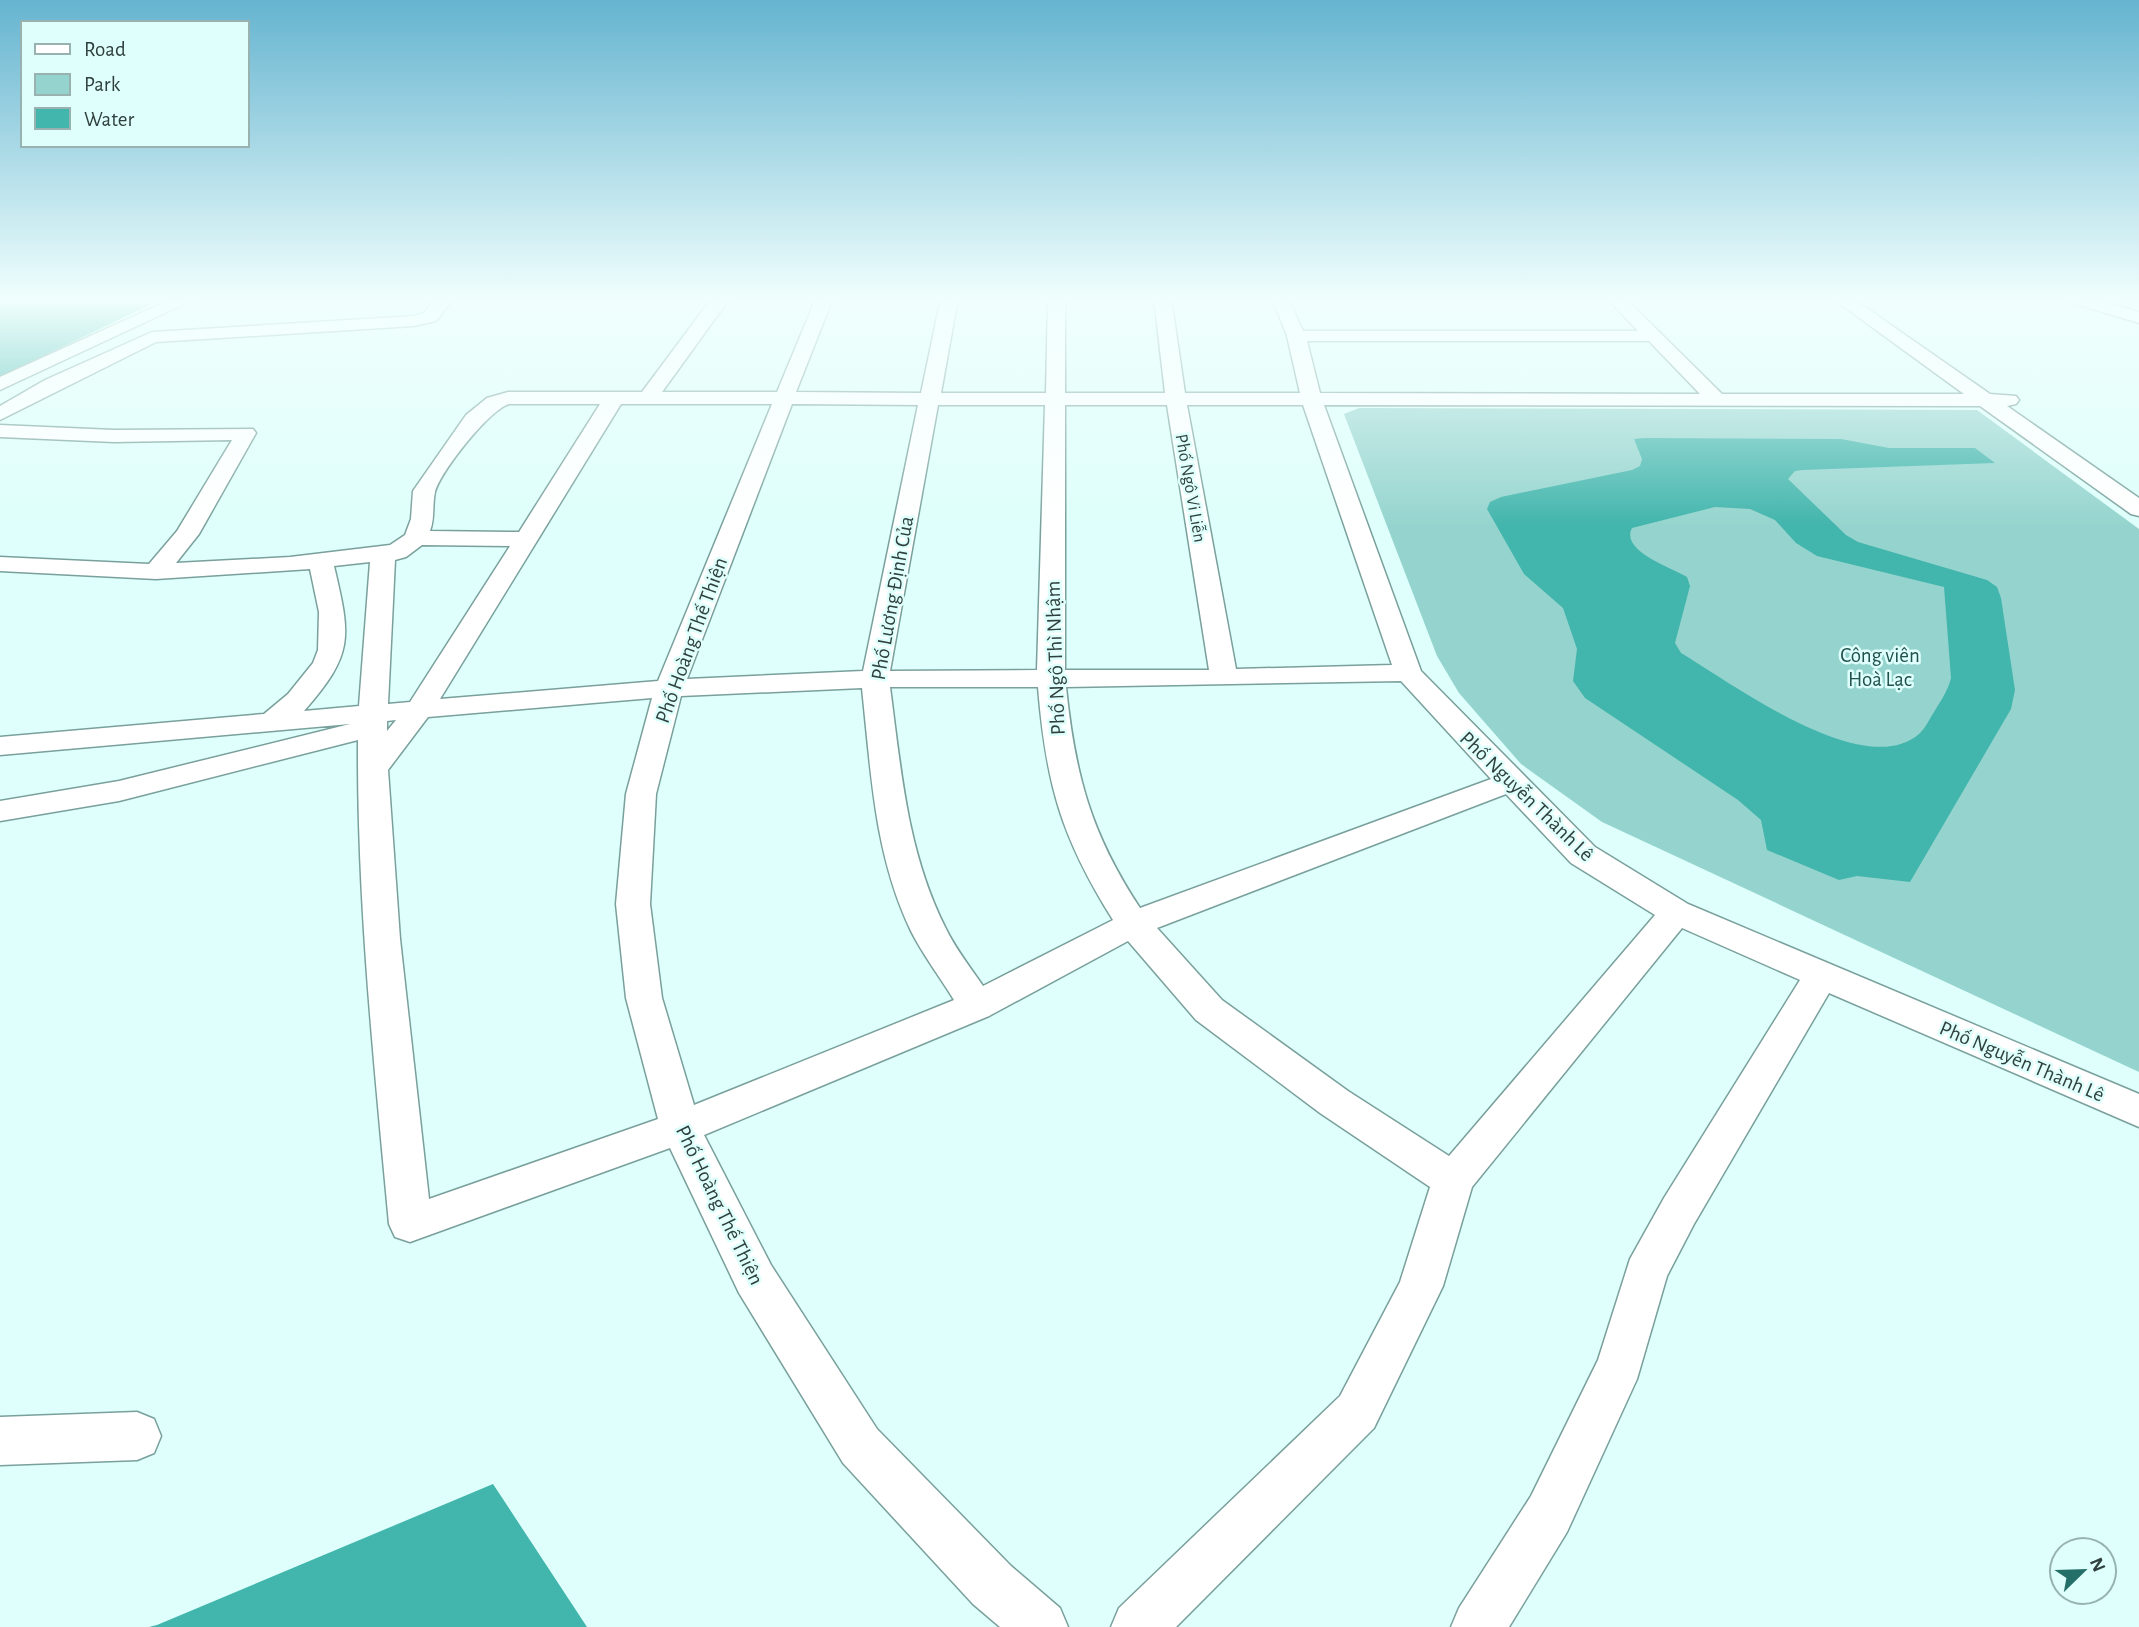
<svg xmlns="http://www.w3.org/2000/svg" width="2139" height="1627" viewBox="0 0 2139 1627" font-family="'Alegreya Sans',sans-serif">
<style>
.green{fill:#95d4ce}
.water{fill:#42b5ac;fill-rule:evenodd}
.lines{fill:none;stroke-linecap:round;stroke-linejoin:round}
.minor-casing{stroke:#79a09c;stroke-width:3}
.minor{fill:#fff;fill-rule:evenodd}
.labels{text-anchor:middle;stroke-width:5;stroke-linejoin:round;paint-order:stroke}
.far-street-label{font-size:18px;fill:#30403e;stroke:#defffb}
.street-label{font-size:21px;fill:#30403e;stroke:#defffb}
.park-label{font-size:21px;fill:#21524e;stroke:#defffb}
</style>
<rect width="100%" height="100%" fill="#defffb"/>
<polygon class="green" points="1359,408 1977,410 2139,529 2139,1072 1602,822 1521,764 1459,693 1437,656 1344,414"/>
<g class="water">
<polygon points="0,298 164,298 0,377"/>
<path d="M 1644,438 L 1841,439 L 1889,448 L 1975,448 L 1995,463 L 1802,470 L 1795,471 L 1788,479 L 1846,535 L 1858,542 L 1987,580 L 1997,587 L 2001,598 L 2015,690 L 2011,709 L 1910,882 L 1857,876 L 1839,880 L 1767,850 L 1761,820 L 1738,800 L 1585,698 L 1573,681 L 1577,649 L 1563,608 L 1524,574 L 1487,509 L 1490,502 L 1501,497 L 1632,470 L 1640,466 L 1642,459 L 1634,439 ZM 1715,507 L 1750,509 L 1775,520 L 1796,543 L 1817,556 L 1944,587 L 1951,678 C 1948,691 1941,700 1934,712 C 1930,718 1925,729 1919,734 C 1864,782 1730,682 1681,653 L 1675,643 L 1690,586 L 1687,577 C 1671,567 1620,551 1632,528 Z"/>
<polygon points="493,1484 587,1627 149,1627 157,1625"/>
</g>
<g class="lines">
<defs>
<g id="minor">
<polygon points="174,298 197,298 0,390 0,377"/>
<polygon points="436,298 454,298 436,321 414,326 156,342 0,420 0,406 45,380 152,332 414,316 424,313"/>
<path d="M 712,298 L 730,298 L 662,392 L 777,392 L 816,298 L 833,298 L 796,392 L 921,393 L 941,298 L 958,298 L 941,393 L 1046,393 L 1048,298 L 1065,298 L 1065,393 L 1165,393 L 1154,298 L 1171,298 L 1185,393 L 1300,393 L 1287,336 L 1272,298 L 1288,298 L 1303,331 L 1638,331 L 1607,298 L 1625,298 L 1722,394 L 1964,394 L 1832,298 L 1852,298 L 1990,394 L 2016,396 L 2019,400 L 2016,404 L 2007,406 L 2139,498 L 2139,516 L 2131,514 L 1980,406 L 1324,405 L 1421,671 L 1595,847 L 1688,904 L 2139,1094 L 2139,1127 L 1829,993 L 1694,1224 L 1667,1276 L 1637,1379 L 1567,1532 L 1509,1627 L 1451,1627 L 1459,1608 L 1531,1496 L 1598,1360 L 1630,1259 L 1664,1198 L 1800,980 L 1682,928 L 1472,1187 L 1443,1286 L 1374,1428 L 1176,1627 L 1111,1627 L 1119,1608 L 1340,1396 L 1400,1282 L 1430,1187 L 1320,1113 L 1196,1020 L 1128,941 L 989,1016 L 704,1135 L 771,1265 L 877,1429 L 1011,1566 L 1060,1608 L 1068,1627 L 1000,1627 L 973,1604 L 843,1463 L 739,1293 L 670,1148 L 410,1242 L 395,1237 L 389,1224 C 374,1063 357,902 358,740 L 119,801 L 0,821 L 0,801 L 119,781 L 350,724 L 0,755 L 0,737 L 264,714 L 288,694 L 313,663 L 318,650 L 319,612 L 310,569 L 156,579 L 0,571 L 0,557 L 149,564 L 177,531 L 232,440 L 114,442 L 0,437 L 0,425 L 114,430 L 253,429 L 256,433 L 199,534 L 176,563 L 290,557 L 390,545 L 405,535 L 411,519 L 413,491 L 466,415 L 487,398 L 508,392 L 642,392 ZM 1307,341 L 1649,341 L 1700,394 L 1320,393 ZM 509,404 L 600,404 L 519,532 L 430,531 C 435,518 432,506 435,492 C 440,472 489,410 509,404 ZM 621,404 L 772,404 L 658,681 L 440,699 ZM 792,404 L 918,405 L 863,671 L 687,679 ZM 938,405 L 1045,405 L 1037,670 L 890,671 ZM 1065,405 L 1167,405 L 1209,670 L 1065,670 ZM 1187,405 L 1303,405 L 1392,665 L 1236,669 ZM 422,545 L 510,546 L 410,702 L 388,704 L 395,560 L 406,557 ZM 370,562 L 359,706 L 304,711 C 354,654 351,638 334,566 ZM 1401,681 L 1491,779 L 1140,908 C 1091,834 1075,775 1066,687 ZM 890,687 L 1038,687 C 1046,784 1061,837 1113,920 L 983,986 C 970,967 955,948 945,927 C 907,851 901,770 890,687 ZM 862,688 C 871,771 874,854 911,931 C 923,955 940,977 954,1000 L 694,1105 L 662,998 L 650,904 L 656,794 L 681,696 ZM 652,698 L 626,794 L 616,904 L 626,998 L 658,1119 L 429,1199 L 400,939 L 388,770 L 428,717 ZM 396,720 L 387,731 L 387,721 ZM 1506,794 L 1571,863 L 1655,915 L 1449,1156 L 1348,1091 L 1222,1000 L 1157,928 Z"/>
<polygon points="2067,298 2093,298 2139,312 2139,323 2070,302"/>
<polygon points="137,1412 154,1419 161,1436 154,1453 137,1460 0,1465 0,1417"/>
</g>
</defs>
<use href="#minor" class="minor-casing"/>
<use href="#minor" class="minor"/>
</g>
<linearGradient id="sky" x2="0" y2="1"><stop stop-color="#65b4d0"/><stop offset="0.57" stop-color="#f0fffd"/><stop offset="1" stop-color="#f0fffd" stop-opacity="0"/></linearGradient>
<rect width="2139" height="526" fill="url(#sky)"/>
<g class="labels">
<g class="far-street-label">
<text transform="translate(1191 488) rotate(80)" y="6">Phố Ngô Vi Liễn</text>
</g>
<g class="street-label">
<text transform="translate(892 598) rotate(-80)" y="7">Phố Lương Định Của</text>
<text transform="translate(691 640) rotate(-70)" y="7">Phố Hoàng Thế Thiện</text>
<text transform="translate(1055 658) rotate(-92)" y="7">Phố Ngô Thì Nhậm</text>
<text transform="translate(1527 796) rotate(44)" y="7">Phố Nguyễn Thành Lê</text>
<text transform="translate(2022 1061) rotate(23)" y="7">Phố Nguyễn Thành Lê</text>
<text transform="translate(720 1205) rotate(64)" y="7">Phố Hoàng Thế Thiện</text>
</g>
<g class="park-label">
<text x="1880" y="662">Công viên<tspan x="1880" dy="24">Hoà Lạc</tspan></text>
</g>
</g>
<rect x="21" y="21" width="228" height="126" fill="#defffb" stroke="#98b3af" stroke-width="2"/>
<rect x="35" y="44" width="35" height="10" fill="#ffffff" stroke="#98b3af" stroke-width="2"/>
<text x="84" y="56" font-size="21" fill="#30403e">Road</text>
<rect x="35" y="74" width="35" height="21" fill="#95d4ce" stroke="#98b3af" stroke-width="2"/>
<text x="84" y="91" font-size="21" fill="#30403e">Park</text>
<rect x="35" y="108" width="35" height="21" fill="#42b5ac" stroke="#98b3af" stroke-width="2"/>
<text x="84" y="126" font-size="21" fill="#30403e">Water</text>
<g transform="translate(2083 1571) rotate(67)"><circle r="33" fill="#defffb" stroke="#98b3af" stroke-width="2"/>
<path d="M0-5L12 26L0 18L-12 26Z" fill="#256f69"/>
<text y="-10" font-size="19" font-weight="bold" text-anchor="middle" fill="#30403e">N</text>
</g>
</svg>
